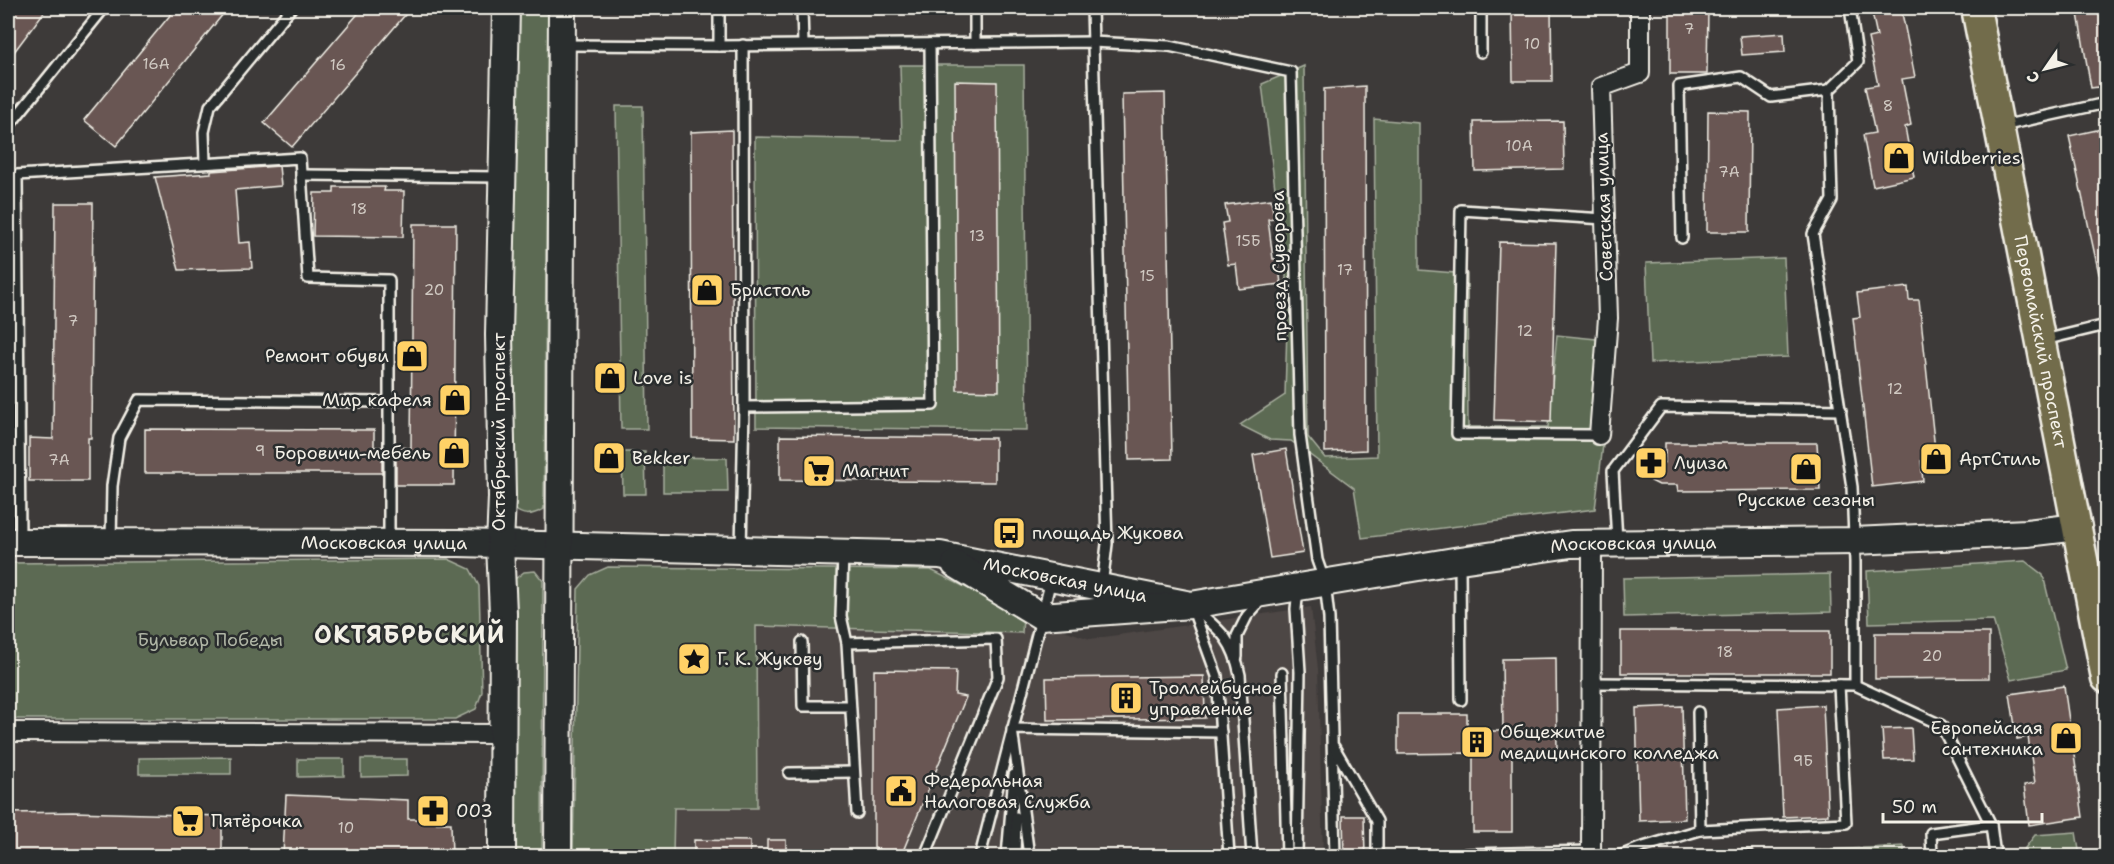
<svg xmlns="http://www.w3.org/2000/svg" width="2114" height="864" viewBox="0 0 2114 864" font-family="'Shantell Sans',sans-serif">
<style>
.built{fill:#4d4644}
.green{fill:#5b6b53;stroke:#a8ae9e;stroke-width:1.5}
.building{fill:#695753;stroke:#f4f1e8;stroke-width:1.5}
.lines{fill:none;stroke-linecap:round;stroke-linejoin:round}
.lane-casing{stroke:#f4f1e8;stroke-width:14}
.street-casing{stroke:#f4f1e8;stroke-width:22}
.secondary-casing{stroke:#f4f1e8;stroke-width:30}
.primary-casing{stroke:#f4f1e8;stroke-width:33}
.lane{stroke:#2a2d2e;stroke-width:9}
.street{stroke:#2a2d2e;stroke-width:18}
.secondary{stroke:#2a2d2e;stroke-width:26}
.primary{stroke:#726c4b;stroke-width:28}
.labels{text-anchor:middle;stroke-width:5;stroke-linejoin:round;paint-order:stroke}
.number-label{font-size:15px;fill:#d1cac3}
.poi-label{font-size:18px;fill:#f4f1e8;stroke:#2a2d2e;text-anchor:start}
.street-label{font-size:18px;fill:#f4f1e8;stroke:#2a2d2e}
.park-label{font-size:18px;fill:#afb5a5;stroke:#2a2d2e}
.district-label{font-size:24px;font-weight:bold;letter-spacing:1.5px;fill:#f4f1e8;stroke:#2a2d2e}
</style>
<rect width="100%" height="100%" fill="#3d3a39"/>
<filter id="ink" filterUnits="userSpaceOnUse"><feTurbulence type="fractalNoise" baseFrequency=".0167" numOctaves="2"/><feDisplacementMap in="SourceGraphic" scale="12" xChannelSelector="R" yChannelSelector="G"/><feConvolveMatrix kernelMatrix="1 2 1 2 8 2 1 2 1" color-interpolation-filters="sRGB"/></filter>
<g filter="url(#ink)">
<polygon class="built" points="1311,607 1318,669 1323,856 673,856 674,808 757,807 756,626 1021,633 1023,616 1090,639"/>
<g class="green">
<path d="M 509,8 L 548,8 L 544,509 C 531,516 523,517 512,507 Z"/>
<polygon points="900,65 1024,65 1027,430 756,427 755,137 902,140"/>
<polygon points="1304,66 1308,437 1325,458 1377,456 1374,119 1419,123 1419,270 1467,274 1468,427 1548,427 1557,335 1616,341 1595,509 1362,538 1354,488 1291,441 1270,440 1240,425 1285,395 1288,293 1262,84"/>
<polygon points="643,106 647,429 621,429 616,106"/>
<polygon points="1784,258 1788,357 1650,363 1646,263"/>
<polygon points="622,452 645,452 646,494 623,494"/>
<polygon points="663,457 727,458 728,492 663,492"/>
<polygon points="448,559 470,569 479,586 482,692 476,709 455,719 8,719 8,563"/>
<polygon points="2025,561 2043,575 2066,670 2011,680 1993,620 1869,623 1867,571"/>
<polygon points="608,567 931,570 1023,616 1022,633 756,626 757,808 674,808 673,856 573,856 578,589 590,575"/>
<polygon points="535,571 543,581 542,856 514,856 515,579 524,572"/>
<polygon points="1830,574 1831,612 1624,617 1623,578"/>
<polygon points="231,757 231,774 139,774 139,758"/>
<polygon points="298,759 344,759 344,776 298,777"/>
<polygon points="361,759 407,759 407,776 361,777"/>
<polygon points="2076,832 2080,856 2019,856 2035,835"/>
<polygon points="1904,846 1904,856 1776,856 1775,853"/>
</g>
<g class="building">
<polygon points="8,8 47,8 8,60"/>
<polygon points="176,8 228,8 116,146 84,120"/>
<polygon points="363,8 411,8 292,147 264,123"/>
<polygon points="1512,8 1551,8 1552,81 1513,81"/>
<polygon points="1670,8 1708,8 1707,74 1670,74"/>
<polygon points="1871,8 1901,8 1915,77 1902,79 1911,125 1905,127 1914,177 1873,186 1863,135 1875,133 1865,87 1878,85 1868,38 1877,36"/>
<polygon points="2077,8 2106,8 2106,86 2091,88"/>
<polygon points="1784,33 1785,52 1742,55 1740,36"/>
<polygon points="955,81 997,82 999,391 957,390"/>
<polygon points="1365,86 1366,450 1325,452 1324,89"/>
<polygon points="1165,93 1172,459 1129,460 1122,94"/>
<polygon points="1708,111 1750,112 1749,232 1707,232"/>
<polygon points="1563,121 1564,169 1475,171 1474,122"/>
<polygon points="2106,128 2106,273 2099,274 2069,136"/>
<polygon points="732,130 734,439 692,438 691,132"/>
<polygon points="279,166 281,186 235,190 239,243 250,242 252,268 179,270 155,177 211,173 211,171"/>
<polygon points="334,187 385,187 384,191 404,191 403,237 313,236 314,193 334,193"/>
<polygon points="1271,199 1274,218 1268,219 1273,259 1278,259 1281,284 1239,289 1236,264 1228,265 1222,223 1228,222 1225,205"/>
<polygon points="55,203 93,203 91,438 88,438 88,481 29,481 29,438 53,439"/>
<polygon points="413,224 456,224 454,485 396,485 396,447 411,448"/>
<polygon points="1499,242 1556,243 1551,422 1494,420"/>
<polygon points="1908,287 1909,300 1919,300 1936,459 1921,461 1923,481 1872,487 1853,318 1860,317 1857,293"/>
<polygon points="145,429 374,430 374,447 382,447 382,473 145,473"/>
<polygon points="780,436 995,438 995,482 780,480"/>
<polygon points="1665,443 1817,443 1820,490 1678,491 1677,485 1659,485 1651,481 1650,472 1665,462"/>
<polygon points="1286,449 1303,553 1270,558 1253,455"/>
<rect x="1621" y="631" width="209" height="42"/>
<polygon points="1875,633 1989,633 1989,678 1875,679"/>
<polygon points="1556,658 1557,753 1512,753 1512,832 1473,832 1473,753 1398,754 1398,714 1467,714 1467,731 1503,731 1502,659"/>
<polygon points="874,670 956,671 955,695 966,697 901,856 874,848"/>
<polygon points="1204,676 1205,718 1047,720 1046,678"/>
<polygon points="2064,686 2083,817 2029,825 2024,785 2035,783 2028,737 2017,739 2010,694"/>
<polygon points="1823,705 1828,815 1783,817 1778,708"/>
<polygon points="1682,706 1685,819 1639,821 1636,708"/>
<polygon points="1911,728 1913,759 1884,760 1882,729"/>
<polygon points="286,795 408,800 408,819 436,819 436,823 451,823 452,856 283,856"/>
<polygon points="73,812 222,816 222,856 8,855 8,813"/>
<polygon points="1343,816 1364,816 1365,856 1344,856"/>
<polygon points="694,840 750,841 750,856 694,856"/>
<rect x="767" y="840" width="19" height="16"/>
</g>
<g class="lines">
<defs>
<g id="lane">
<polyline points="802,8 803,44"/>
<polyline points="1092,8 1107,544 1102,586"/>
<polyline points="1481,8 1481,52"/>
<polyline points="975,43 975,8"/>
<polyline points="565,45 719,46 1092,42 1169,46 1291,72 1300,435 1317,560 1325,583 1329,618 1335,856"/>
<polyline points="719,46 719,8"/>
<polyline points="1829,90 1832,200 1813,234 1852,487 1855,562 1855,685 1941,725 1991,825 1995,856"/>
<polyline points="2002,126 2106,103"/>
<polyline points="8,127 104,8"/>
<polyline points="205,162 204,132 210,106 291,8"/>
<polyline points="301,175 500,177"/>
<polyline points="1682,238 1679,86 1741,77 1771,97 1829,90 1858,62 1850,8"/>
<polyline points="2044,340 2106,325"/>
<polyline points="744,407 933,405 930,44"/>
<polyline points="1599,435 1457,434 1461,210 1605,219"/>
<polyline points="20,539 17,175 300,158 308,278 389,280 389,541"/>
<polyline points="111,541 112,486 119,438 139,400 389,402"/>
<polyline points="1617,541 1613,471 1661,407 1841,410"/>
<polyline points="741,549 744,407 743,45"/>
<polyline points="843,554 841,616 847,643 857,813"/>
<polyline points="1460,562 1461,700"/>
<polyline points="1192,607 1217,676 1229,856"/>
<path d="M 1195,609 C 1221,631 1233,640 1240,675 L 1252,856"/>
<polyline points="802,642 803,706 850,706"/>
<polyline points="847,643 996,639 998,677 925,856"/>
<polyline points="1237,657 1237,636 1247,616 1263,598"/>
<polyline points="1282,673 1287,856"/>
<polyline points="1593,683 1855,685"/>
<polyline points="1698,712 1700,830"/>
<polyline points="1334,747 1377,821 1377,856"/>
<polyline points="789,773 854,772"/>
<polyline points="980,856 1051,580"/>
<polyline points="1007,856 1014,775"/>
<polyline points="1015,856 1016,817"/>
<polyline points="1029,856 1012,729 1221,732"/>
<polyline points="1297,856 1300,672 1296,609 1298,589"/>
<polyline points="1466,856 1466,854 1591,851"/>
<polyline points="1620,856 1640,848 1700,830 1846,823 1839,685"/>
<polyline points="1741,856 1749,856"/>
<polyline points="1932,856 1931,833 1991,825"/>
</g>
<g id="street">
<polyline points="1599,435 1608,318 1601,87 1640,73 1640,8"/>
<polyline points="8,732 502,734"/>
<polyline points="1591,856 1592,542"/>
</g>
<g id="secondary">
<path id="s1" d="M 8,542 L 459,543 L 940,555 L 1191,605"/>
<path id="s2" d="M 955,564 L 1041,616 L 1191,605 L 1460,560 L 1571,544 L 1854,541 L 2027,533 L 2078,527"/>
<polyline points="502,856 503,613 500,545 502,497 499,335 506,8"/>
<path d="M 558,856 C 561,574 562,291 562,8"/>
</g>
<g id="primary">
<path id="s3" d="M 1976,8 L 2106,678"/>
</g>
</defs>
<use href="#lane" class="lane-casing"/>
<use href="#street" class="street-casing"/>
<use href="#secondary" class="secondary-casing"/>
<use href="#primary" class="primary-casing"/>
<use href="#lane" class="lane"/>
<use href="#street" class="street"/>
<use href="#secondary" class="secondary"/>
<use href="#primary" class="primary"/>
</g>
</g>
<defs>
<symbol id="shop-square" viewBox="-11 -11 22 22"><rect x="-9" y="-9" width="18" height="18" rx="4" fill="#ffd166" stroke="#2a2d2e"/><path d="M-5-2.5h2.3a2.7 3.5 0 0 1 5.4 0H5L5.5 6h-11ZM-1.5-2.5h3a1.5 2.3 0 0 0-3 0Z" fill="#111"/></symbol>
<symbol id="pharmacy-square" viewBox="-11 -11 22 22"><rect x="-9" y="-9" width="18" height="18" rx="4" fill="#ffd166" stroke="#2a2d2e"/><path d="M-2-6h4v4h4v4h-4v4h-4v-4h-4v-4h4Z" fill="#111"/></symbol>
<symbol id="supermarket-square" viewBox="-11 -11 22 22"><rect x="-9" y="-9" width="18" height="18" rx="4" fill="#ffd166" stroke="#2a2d2e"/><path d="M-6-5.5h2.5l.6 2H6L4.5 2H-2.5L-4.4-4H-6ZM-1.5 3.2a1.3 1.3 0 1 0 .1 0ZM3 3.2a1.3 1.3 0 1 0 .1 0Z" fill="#111"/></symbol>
<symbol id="bus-square" viewBox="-11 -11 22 22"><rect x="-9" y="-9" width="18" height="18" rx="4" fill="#ffd166" stroke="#2a2d2e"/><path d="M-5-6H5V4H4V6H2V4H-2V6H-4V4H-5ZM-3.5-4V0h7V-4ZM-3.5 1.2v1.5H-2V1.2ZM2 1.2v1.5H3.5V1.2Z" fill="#111"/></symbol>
<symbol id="sight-square" viewBox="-11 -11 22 22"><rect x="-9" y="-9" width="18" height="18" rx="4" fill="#ffd166" stroke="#2a2d2e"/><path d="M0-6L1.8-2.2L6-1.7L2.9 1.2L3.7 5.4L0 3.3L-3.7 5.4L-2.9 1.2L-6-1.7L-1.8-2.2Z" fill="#111"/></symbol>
<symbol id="building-square" viewBox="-11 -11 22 22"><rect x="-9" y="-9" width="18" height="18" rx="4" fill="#ffd166" stroke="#2a2d2e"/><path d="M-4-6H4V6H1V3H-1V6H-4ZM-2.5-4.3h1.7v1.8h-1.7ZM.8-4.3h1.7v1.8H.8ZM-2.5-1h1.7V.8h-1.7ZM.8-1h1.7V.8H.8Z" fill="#111"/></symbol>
<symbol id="civic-square" viewBox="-11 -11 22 22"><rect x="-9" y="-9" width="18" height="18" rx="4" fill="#ffd166" stroke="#2a2d2e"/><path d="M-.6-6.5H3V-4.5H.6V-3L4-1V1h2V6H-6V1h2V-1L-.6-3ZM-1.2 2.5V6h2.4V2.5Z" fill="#111"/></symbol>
</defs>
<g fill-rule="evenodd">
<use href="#shop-square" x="1880" y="139" width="38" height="38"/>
<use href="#shop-square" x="688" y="271" width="38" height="38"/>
<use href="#shop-square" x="393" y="337" width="38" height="38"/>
<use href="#shop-square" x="591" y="359" width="38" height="38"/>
<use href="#shop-square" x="436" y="381" width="38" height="38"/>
<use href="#shop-square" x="435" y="434" width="38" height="38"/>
<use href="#shop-square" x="590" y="439" width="38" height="38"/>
<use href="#shop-square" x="1917" y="440" width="38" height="38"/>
<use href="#pharmacy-square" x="1632" y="444" width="38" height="38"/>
<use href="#shop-square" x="1787" y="450" width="38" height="38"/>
<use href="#supermarket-square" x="800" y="452" width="38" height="38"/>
<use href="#bus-square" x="990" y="514" width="38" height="38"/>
<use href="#sight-square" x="675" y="640" width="38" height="38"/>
<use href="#building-square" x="1107" y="679" width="38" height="38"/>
<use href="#shop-square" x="2047" y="719" width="38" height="38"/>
<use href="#building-square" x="1458" y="723" width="38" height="38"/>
<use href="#civic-square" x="882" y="772" width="38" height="38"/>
<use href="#pharmacy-square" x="414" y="792" width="38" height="38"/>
<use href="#supermarket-square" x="169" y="802" width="38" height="38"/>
</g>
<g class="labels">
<g class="number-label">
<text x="1689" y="34">7</text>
<text x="1532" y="49">10</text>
<text x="156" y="69">16А</text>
<text x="338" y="70">16</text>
<text x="1888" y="111">8</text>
<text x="1519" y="151">10А</text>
<text x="1729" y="177">7А</text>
<text x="359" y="214">18</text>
<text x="977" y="241">13</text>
<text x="1248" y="246">15Б</text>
<text x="1345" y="275">17</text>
<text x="1147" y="281">15</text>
<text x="434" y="295">20</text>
<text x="73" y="326">7</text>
<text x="1525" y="336">12</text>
<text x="1895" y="394">12</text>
<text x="260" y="456">9</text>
<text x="59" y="465">7А</text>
<text x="1725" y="657">18</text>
<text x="1932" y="661">20</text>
<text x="1803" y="766">9Б</text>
<text x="346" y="833">10</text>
</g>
<g class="poi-label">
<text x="1922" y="164">Wildberries</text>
<text x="730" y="296">Бристоль</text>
<text x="389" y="362" text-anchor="end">Ремонт обуви</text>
<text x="633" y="384">Love is</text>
<text x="432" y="406" text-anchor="end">Мир кафеля</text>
<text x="431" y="459" text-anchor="end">Боровичи-мебель</text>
<text x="632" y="464">Bekker</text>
<text x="1959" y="465">АртСтиль</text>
<text x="1674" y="469">Луиза</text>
<text x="842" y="477">Магнит</text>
<text x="1806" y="506" text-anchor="middle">Русские сезоны</text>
<text x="1032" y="539">площадь Жукова</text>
<text x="717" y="665">Г. К. Жукову</text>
<text x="1149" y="694">Троллейбусное<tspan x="1149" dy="21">управление</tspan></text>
<text x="2043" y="734" text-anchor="end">Европейская<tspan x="2043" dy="21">сантехника</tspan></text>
<text x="1500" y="738">Общежитие<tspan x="1500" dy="21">медицинского колледжа</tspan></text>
<text x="924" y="787">Федеральная<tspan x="924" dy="21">Налоговая Служба</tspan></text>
<text x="456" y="817">003</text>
<text x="211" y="827">Пятёрочка</text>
</g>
<g class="street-label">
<text transform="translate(1604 207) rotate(-92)" y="6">Советская улица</text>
<text transform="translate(1279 266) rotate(-91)" y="6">проезд Суворова</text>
<text dy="6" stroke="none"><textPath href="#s3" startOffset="340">Первомайский проспект</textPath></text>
<text transform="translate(499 432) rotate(-90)" y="6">Октябрьский проспект</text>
<text dy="6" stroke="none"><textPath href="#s1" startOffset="376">Московская улица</textPath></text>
<text dy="6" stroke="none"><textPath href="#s2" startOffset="698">Московская улица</textPath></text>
<text dy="6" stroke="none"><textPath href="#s1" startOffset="1060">Московская улица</textPath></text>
</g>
<g class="park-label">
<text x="210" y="646">Бульвар Победы</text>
</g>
<g class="district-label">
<text x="410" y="643">ОКТЯБРЬСКИЙ</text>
</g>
</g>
<rect width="2114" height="864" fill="none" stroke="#2a2d2e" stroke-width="30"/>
<rect x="15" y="15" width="2084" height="834" fill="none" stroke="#f4f1e8" stroke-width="2" filter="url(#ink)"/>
<g transform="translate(2045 69) rotate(235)" stroke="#2a2d2e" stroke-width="4.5" paint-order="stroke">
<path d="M0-4.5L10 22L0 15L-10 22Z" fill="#f4f1e8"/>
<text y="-9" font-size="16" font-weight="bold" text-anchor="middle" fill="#f4f1e8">С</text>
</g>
<path d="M1883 813v9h159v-9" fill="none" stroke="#f4f1e8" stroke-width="3"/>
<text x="1892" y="813" font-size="18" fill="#f4f1e8" stroke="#2a2d2e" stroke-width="4.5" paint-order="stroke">50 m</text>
</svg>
